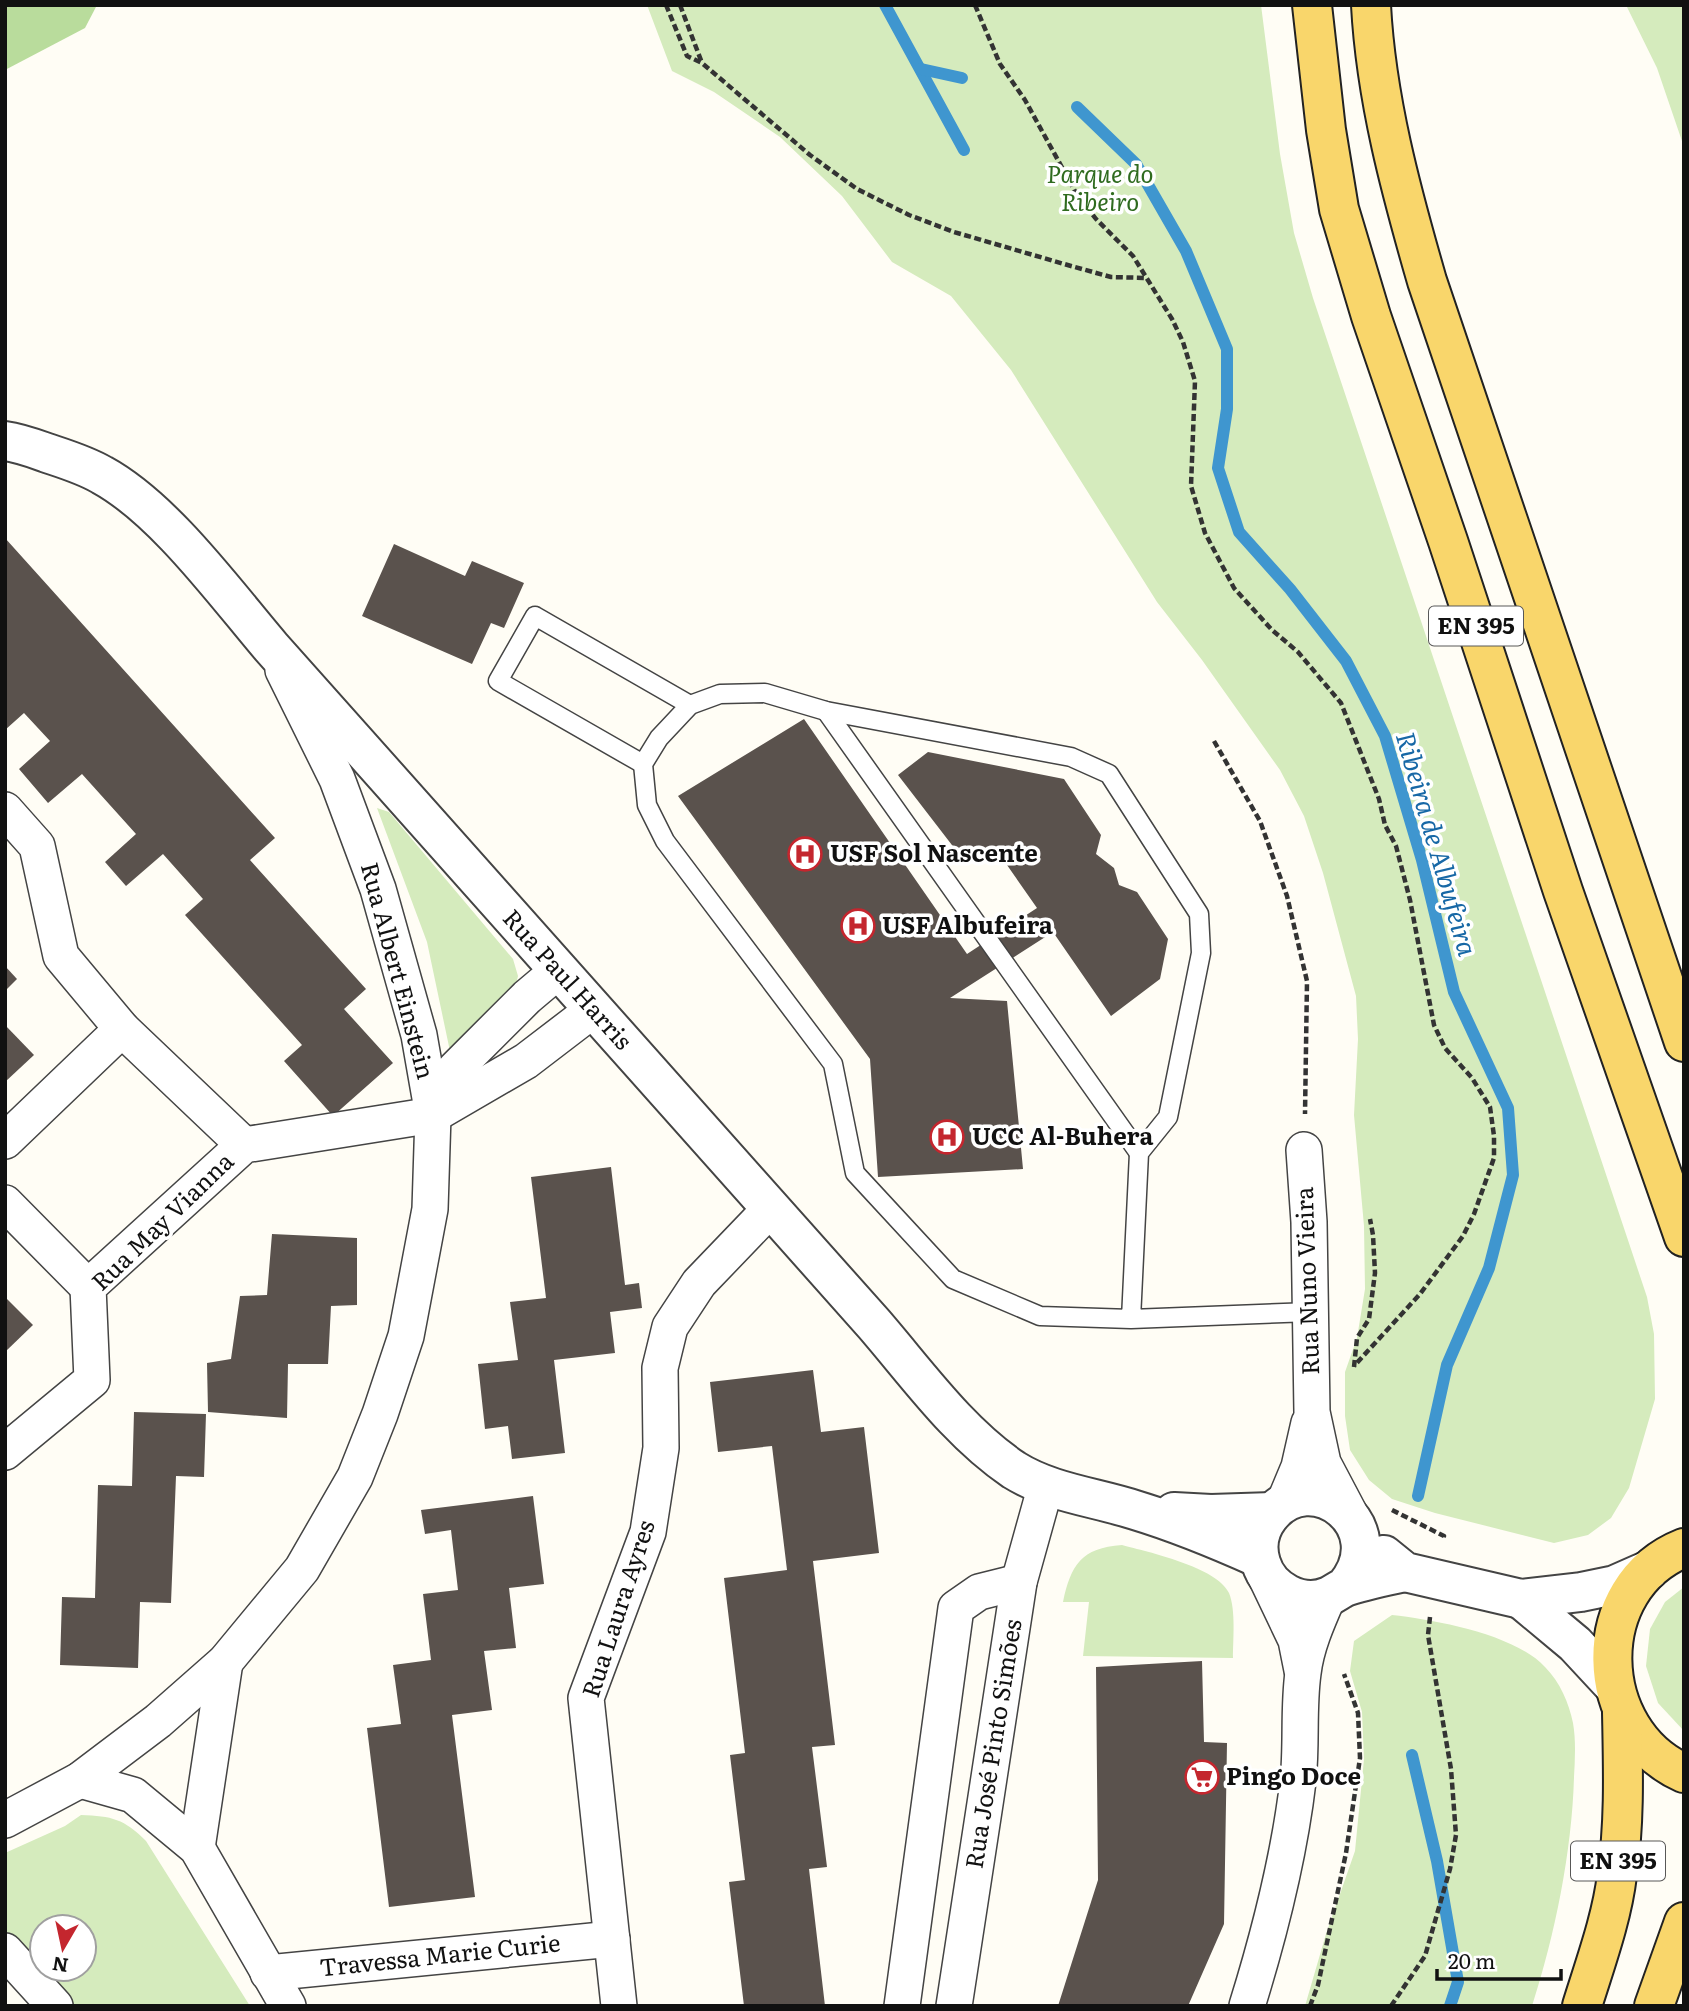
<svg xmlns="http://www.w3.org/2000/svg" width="1689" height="2011" viewBox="0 0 1689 2011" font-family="Literata,serif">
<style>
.green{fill:#d5ebbd;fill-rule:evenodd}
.forest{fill:#b9dc9c}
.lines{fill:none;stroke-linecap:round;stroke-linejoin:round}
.stream{stroke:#3f96cf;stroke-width:12}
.building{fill:#5a524d}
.service-casing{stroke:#444;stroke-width:21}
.minor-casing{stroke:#444;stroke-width:38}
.tertiary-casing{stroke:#444;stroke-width:42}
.primary-casing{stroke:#222;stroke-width:42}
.path{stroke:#333;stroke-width:4.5;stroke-dasharray:7 3.5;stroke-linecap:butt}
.service{stroke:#fff;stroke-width:18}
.minor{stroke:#fff;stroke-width:35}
.tertiary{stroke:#fff;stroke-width:38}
.primary{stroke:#f9d66b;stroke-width:38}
.labels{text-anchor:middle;stroke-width:7;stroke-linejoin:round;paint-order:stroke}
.shield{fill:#fff;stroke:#585858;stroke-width:2}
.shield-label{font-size:23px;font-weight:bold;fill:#111}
.park-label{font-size:24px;font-style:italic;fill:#2f6b1f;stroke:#fff}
.poi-label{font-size:24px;font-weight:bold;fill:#111;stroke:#fff;text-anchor:start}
.street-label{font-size:24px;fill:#111;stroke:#fff}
.water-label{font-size:26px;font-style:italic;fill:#1768a6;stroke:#fff}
</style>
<rect width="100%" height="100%" fill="#fffdf5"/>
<g class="green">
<polygon points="647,5 1261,5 1280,154 1294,233 1313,298 1647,1297 1654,1334 1655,1399 1629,1488 1611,1518 1588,1535 1554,1543 1435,1513 1392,1499 1369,1480 1350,1450 1345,1416 1345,1372 1357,1338 1365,1289 1364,1226 1354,1115 1358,1039 1356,996 1323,873 1304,816 1280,770 1202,660 1157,602 1011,370 951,296 892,262 842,196 780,137 714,92 672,71"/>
<polygon points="1626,5 1684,5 1684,147 1657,68"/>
<polygon points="377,808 389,812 513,959 518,976 514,993 451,1056 427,942"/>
<path d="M 1122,1545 C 1148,1552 1217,1567 1229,1593 C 1236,1610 1233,1640 1233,1658 L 1083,1656 L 1089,1602 L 1063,1602 C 1071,1565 1081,1548 1122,1545 Z"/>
<polygon points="1684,1587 1684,1731 1658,1703 1646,1666 1650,1629 1665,1602"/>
<path d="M 1392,1615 C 1436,1620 1514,1634 1545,1667 C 1560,1682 1569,1703 1573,1723 C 1576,1740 1575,1759 1574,1777 C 1572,1851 1555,1935 1532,2006 L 1305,2006 L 1326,1934 L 1355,1851 L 1364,1759 L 1362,1712 L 1350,1671 L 1354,1641 Z"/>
<path d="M 81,1815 C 112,1816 124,1819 146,1841 L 250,2006 L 74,2006 L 5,1931 L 5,1853 L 65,1826 ZM 42,1927 L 84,1927 L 84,1969 L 42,1969 Z"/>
</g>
<polygon class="forest" points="5,5 97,5 85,28 5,70"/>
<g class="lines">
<g class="stream">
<polyline points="885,5 964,150"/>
<polyline points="921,69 962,78"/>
<polyline points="1077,107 1136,164 1186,251 1227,349 1227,409 1218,468 1239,532 1290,589 1346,661 1385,736 1422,860 1454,992 1508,1108 1513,1175 1489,1268 1447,1365 1418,1496"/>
<polyline points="1412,1755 1437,1861 1458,1982 1450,2006"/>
</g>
</g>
<g class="building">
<polygon points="5,538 275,838 250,860 366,989 344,1009 393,1063 333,1116 284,1061 302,1045 185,915 203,899 163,854 126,886 105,862 136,834 82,774 48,803 19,769 50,741 24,713 5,730"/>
<polygon points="394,544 465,576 472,561 524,583 504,628 491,623 472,664 362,616"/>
<polygon points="804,719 967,954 1037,908 1000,855 955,849 898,775 928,752 1064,779 1101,835 1096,854 1114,868 1119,885 1137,892 1168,939 1160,979 1111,1016 1053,932 950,998 1007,1001 1023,1169 878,1177 870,1059 678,796"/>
<polygon points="5,966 17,979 5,991"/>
<polygon points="5,1025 34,1055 5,1082"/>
<polygon points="611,1167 625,1285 639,1283 642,1308 610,1312 615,1353 554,1360 565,1453 512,1459 508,1426 485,1429 478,1364 518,1360 510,1302 546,1298 531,1177"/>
<polygon points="272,1234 357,1238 357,1305 331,1306 328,1364 288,1364 287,1418 208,1412 207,1363 231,1359 240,1296 267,1295"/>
<polygon points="5,1297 33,1325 5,1352"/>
<polygon points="813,1370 821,1432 864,1427 879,1553 813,1561 835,1745 812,1747 827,1867 809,1869 825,2006 744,2006 729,1882 745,1880 730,1755 745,1753 724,1578 787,1570 772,1446 718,1452 710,1382"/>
<polygon points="134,1412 206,1414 204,1477 176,1476 171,1603 140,1602 138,1668 60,1665 62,1597 95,1598 98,1485 132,1486"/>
<polygon points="533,1496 544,1584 509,1588 516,1648 484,1651 492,1710 452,1715 475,1897 389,1907 367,1728 401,1724 393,1665 431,1660 423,1594 458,1590 451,1530 425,1534 421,1510"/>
<polygon points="1202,1661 1204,1742 1227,1743 1224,1924 1188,2006 1058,2006 1098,1880 1096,1667"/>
</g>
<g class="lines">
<defs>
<g id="service">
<polyline points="826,711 1139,1153"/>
<polyline points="643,764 498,681 535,616 690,705"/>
<polyline points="1131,1319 1139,1153 1168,1117 1201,953 1199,914 1109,774 1071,757 826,711 765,693 720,694 690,705 659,738 643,764 647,805 665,841 833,1064 855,1173 953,1279 1040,1316 1131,1319 1311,1312"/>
</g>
<g id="minor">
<polyline points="5,810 37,846 61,956 122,1029 244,1145"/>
<polyline points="433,1115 455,1069 527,997 559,970"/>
<polyline points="5,1141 122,1029"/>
<polyline points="1304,1150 1309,1222 1312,1412 1323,1463 1352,1518"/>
<polyline points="5,1203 88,1287"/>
<polyline points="5,1452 92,1380 88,1287 244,1145 433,1115 526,1061 594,1009"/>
<polyline points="1284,1503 1299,1467 1309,1423"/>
<polyline points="1264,1573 1296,1640 1302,1670"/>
<polyline points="80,1780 133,1795 197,1848 288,2006"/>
<polyline points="5,1820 80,1780 158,1721 225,1662 302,1569 355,1477 380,1414 406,1336 430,1209 433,1115 419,1035 378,889 337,779 283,670"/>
<polyline points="197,1848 225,1662"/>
<polyline points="5,1951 55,2006"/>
<polyline points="268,1973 612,1939"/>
<polyline points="619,2006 586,1698 648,1532 661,1448 660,1368 670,1327 699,1283 771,1208"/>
<polyline points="902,2006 956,1608 979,1592 1019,1582"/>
<polyline points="954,2006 1019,1582 1046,1485"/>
<path d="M 1247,2006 C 1270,1932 1289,1858 1298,1781 C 1302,1745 1298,1709 1303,1673 C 1306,1647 1317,1622 1328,1597"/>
</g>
<g id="tertiary">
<path d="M 5,441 C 20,443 33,448 47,453 C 65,459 85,465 102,475 C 164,509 225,593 271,647 L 874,1324 C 918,1375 958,1432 1014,1470 C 1051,1493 1095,1497 1135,1510 C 1178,1523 1219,1540 1259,1558"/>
<polyline points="1174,1512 1211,1514 1273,1512"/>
<polyline points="1384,1555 1405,1572 1521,1599 1581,1592 1615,1585 1649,1570"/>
<path d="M 1345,1587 C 1396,1527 1311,1462 1269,1517 C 1259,1530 1256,1547 1261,1563 C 1269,1590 1302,1608 1329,1596 C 1336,1593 1341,1588 1348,1586 C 1367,1580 1386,1576 1405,1572"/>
<polyline points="1521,1599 1575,1644 1614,1686"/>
</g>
<g id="primary">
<polyline points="1312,5 1326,130 1339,209 1371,316 1448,541 1563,891 1684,1237"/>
<path d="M 1371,5 C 1376,99 1401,191 1427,281 L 1684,1042"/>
<path d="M 1684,1548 C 1586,1587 1591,1732 1684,1773"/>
<path d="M 1582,2006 C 1595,1964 1612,1918 1617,1875 C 1625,1822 1623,1766 1622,1712"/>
<polyline points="1654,2006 1684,1922"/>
</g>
</defs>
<use href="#service" class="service-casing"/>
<use href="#minor" class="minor-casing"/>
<use href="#tertiary" class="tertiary-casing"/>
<use href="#primary" class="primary-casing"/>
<g class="path">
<polyline points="666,5 687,56 702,63 810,155 857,189 909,215 954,232 1071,266 1111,277 1147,278"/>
<polyline points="680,5 702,63"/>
<polyline points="975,5 1000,64 1025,100 1076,193 1096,219 1133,256 1172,319 1183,342 1195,381 1191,486 1205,533 1234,588 1272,630 1298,652 1341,703 1379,799 1385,825 1396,846 1410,900 1434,1025 1445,1048 1472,1078 1490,1107 1494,1136 1494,1158 1474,1214 1463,1236 1420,1294 1354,1366"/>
<polyline points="1214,741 1260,821 1287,896 1307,981 1305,1114"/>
<polyline points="1354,1367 1357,1338 1369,1319 1375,1273 1373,1235 1370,1219"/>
<polyline points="1392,1510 1444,1536 1443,1540"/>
<polyline points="1310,2006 1318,1985 1346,1853 1360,1758 1358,1713 1344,1674"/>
<polyline points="1391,2006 1425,1956 1450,1869 1456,1835 1451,1769 1428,1635 1430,1617"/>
</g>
<use href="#service" class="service"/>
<use href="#minor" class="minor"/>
<use href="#tertiary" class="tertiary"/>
<use href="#primary" class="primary"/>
</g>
<defs>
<symbol id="hospital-ring" viewBox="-11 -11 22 22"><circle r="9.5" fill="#fff" stroke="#c4262e" stroke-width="1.5"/><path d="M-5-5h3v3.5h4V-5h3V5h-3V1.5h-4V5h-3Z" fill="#c4262e"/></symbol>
<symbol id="supermarket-ring" viewBox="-11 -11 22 22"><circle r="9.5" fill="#fff" stroke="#c4262e" stroke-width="1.5"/><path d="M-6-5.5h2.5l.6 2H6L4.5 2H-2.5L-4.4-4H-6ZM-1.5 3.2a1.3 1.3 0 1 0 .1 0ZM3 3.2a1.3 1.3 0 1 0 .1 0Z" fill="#c4262e"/></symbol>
</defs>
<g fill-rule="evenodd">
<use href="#hospital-ring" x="786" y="835" width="38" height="38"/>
<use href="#hospital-ring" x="839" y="907" width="38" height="38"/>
<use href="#hospital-ring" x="928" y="1118" width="38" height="38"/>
<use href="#supermarket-ring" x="1183" y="1758" width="38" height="38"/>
</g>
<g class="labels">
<g class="shield">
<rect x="1429" y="606.5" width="94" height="39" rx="5"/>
<rect x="1571" y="1841.5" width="94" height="39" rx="5"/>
</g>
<g class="shield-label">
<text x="1476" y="634">EN 395</text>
<text x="1618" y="1869">EN 395</text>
</g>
<g class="park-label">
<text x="1100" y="183">Parque do<tspan x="1100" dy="28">Ribeiro</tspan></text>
</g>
<g class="poi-label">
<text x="830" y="862">USF Sol Nascente</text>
<text x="882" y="934">USF Albufeira</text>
<text x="972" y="1145">UCC Al-Buhera</text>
<text x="1226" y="1785">Pingo Doce</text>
</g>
<g class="street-label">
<text transform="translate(397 971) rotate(75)" y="8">Rua Albert Einstein</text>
<text transform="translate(567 980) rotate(48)" y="8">Rua Paul Harris</text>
<text transform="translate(163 1222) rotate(-44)" y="8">Rua May Vianna</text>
<text transform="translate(1308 1281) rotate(-92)" y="8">Rua Nuno Vieira</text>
<text transform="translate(619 1609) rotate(-72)" y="8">Rua Laura Ayres</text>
<text transform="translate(994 1744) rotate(-81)" y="8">Rua José Pinto Simões</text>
<text transform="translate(440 1956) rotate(-6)" y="8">Travessa Marie Curie</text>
</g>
<g class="water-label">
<text transform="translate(1436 844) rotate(74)" y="9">Ribeira de Albufeira</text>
</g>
</g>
<rect width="1689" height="2011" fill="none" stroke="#111111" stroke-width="14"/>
<g transform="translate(63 1948) rotate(189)"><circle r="33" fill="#ffffff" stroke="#a0a0a0" stroke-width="2"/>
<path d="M0-5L12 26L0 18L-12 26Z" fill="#c4262e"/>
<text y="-10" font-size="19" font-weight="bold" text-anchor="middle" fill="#111111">N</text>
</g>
<path d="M1437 1969v10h124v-10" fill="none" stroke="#111111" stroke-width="3.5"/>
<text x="1448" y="1969" font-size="21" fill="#111111" stroke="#ffffff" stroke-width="5" paint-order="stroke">20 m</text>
</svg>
